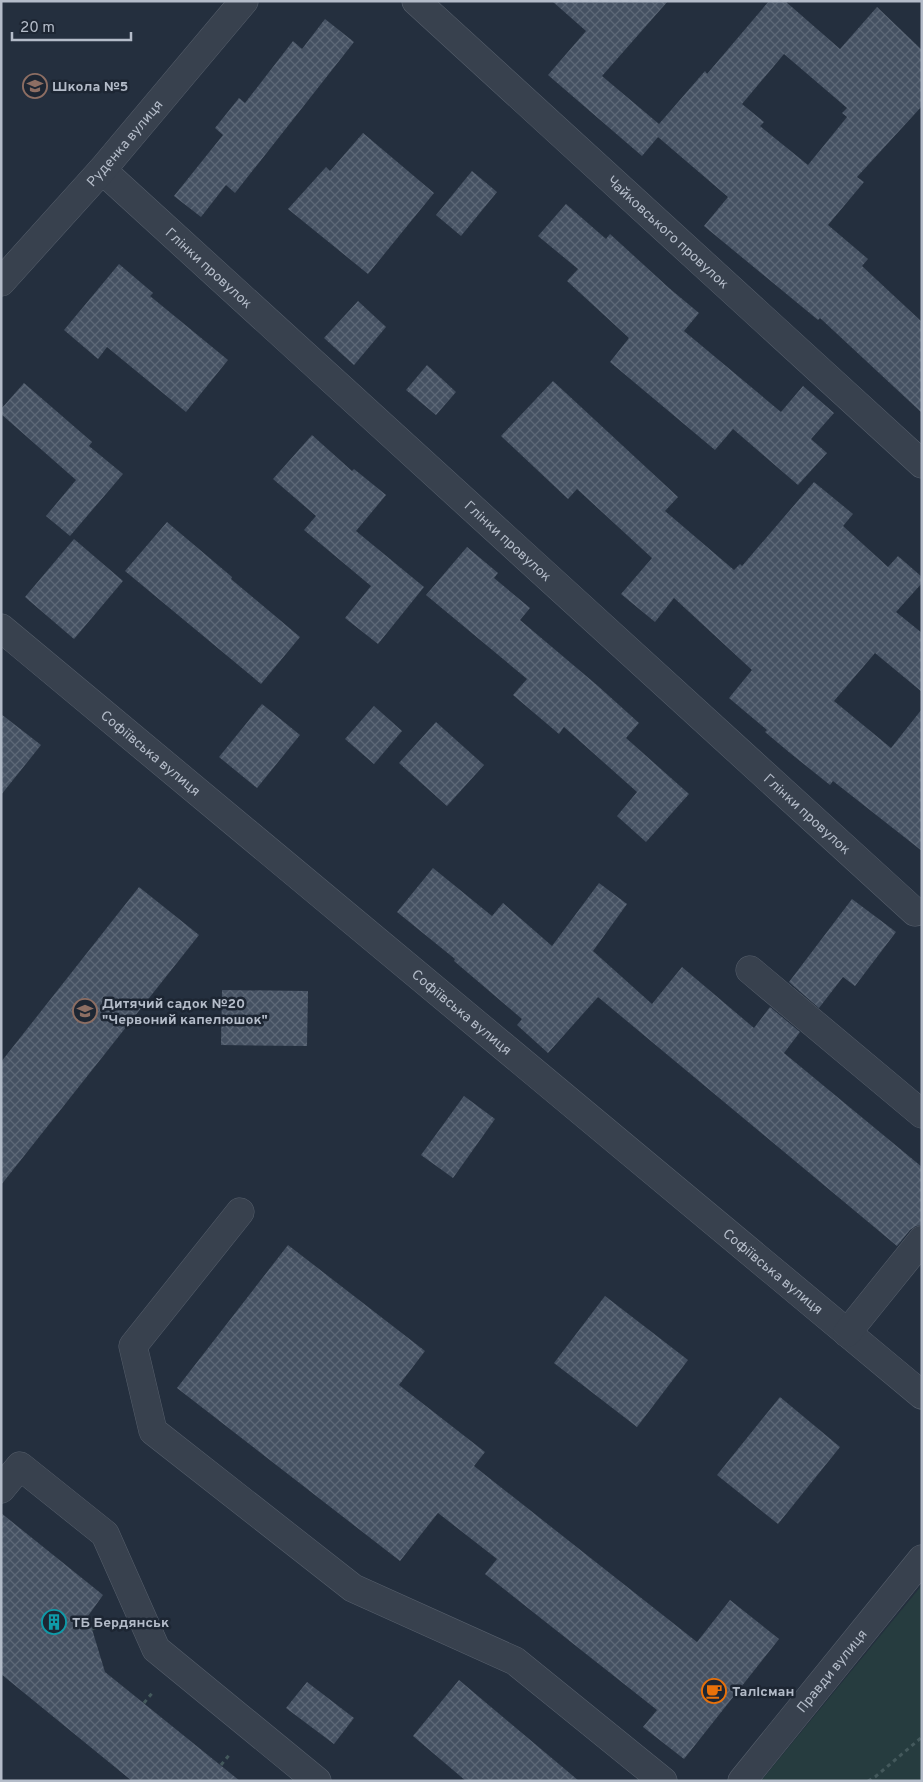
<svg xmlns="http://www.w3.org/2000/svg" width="923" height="1782" viewBox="0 0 923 1782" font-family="Overpass,sans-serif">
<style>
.green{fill:#263c3f}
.building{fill:url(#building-cross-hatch);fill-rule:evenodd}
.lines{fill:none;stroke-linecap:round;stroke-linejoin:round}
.minor-casing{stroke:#565f6c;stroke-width:29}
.path{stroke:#44595c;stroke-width:3;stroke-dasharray:4 4;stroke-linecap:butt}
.minor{stroke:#38414e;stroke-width:28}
.labels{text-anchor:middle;stroke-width:5;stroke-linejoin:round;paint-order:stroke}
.poi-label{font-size:14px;font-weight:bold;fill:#b4bcc9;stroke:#1d2633;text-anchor:start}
.street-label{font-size:14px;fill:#b4bcc9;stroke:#1d2633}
</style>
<defs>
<pattern id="building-cross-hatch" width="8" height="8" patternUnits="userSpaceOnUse" patternTransform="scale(1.25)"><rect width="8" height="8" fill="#455162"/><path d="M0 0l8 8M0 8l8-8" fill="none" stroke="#5d6877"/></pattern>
</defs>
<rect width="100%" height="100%" fill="#242f3e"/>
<polygon class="green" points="922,1585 922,1781 761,1781"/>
<g class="building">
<path d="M 552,1 L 668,1 L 602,76 L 659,124 L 705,71 L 707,74 L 769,1 L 785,1 L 840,49 L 877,7 L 922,50 L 922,106 L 857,177 L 864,182 L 828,225 L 868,259 L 862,266 L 922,322 L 922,413 L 820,318 L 818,320 L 704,226 L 728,197 L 658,137 L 642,156 L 548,75 L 586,31 ZM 784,54 L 847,108 L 842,113 L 847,117 L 808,165 L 760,126 L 764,122 L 742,104 Z"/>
<polygon points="325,19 354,42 235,193 226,185 201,217 174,196 223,135 215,128 239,98 245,103 293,41 302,49"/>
<polygon points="363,133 434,193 368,274 288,209 326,167 330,171"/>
<polygon points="472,171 497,192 461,236 436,215"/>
<polygon points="566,204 606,239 610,234 669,288 699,313 684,331 781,412 803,386 834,413 811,439 827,453 798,485 733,429 715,450 610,362 629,338 567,281 578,269 538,236"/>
<polygon points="119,264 153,293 150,296 228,360 186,412 107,347 98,359 64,330"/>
<polygon points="358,301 386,327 354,365 324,338"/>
<polygon points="427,365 456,392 436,415 406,390"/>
<polygon points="553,381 678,497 665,511 734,570 740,564 742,566 814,482 853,514 843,526 888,567 898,556 922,577 922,583 896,612 922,633 922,692 875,653 834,701 891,748 922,709 922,851 833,781 830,785 790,753 765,732 767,730 729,698 752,670 674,598 655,622 621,594 652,558 577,489 568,499 501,436"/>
<polygon points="24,383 92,442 89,446 123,474 70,536 46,516 76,480 1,414 1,409"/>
<polygon points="312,435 352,471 354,469 386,495 356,531 424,587 378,644 345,618 371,586 304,530 316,516 273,479"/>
<polygon points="167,522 232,577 231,579 300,637 261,684 125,571"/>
<polygon points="74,539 123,581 74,639 25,597"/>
<polygon points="467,547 498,573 494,578 530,608 520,620 598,686 639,723 626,738 689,794 646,842 617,816 637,792 564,727 559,734 513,695 527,679 426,595"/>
<polygon points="262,704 300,735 257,788 219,757"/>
<polygon points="374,706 402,731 374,764 345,739"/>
<polygon points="1,714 41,745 1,795"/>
<polygon points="436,722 484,765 447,806 399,763"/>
<polygon points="433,868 492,916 503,903 552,946 599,883 627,904 593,951 652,1004 682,967 754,1028 770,1007 800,1032 784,1053 922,1167 922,1225 916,1226 910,1230 897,1246 598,997 548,1053 517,1025 522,1019 454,961 455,959 397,912"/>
<polygon points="139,887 199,935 1,1185 1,1062"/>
<polygon points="852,899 896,932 855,986 843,977 819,1008 789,982"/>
<polygon points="222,990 308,991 307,1046 221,1045"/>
<polygon points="464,1096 495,1119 453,1178 421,1155"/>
<polygon points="288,1245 425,1351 399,1385 485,1452 474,1466 697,1642 730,1600 779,1639 684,1759 643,1727 657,1710 485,1574 497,1559 438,1513 400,1561 177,1388"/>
<polygon points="605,1296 688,1360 637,1427 554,1363"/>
<polygon points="780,1397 840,1447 778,1524 717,1475"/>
<polygon points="1,1513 103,1595 88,1616 105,1672 240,1781 132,1781 1,1674"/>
<polygon points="459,1680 579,1781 466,1781 413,1736"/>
<polygon points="307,1682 354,1718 334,1744 286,1708"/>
</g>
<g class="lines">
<defs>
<g id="minor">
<path id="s1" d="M 416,1 L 922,464"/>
<path id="s2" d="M 102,170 L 915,912"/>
<path id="s3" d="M 1,282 L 102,170 L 244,1"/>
<path id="s4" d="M 1,628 L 922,1395"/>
<polyline points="750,970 922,1114"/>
<polyline points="240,1212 133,1346 153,1431 353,1588 515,1661 663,1781"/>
<polyline points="847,1333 922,1240"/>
<polyline points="1,1489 20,1466 105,1534 156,1649 317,1781"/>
<path id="s5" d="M 742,1781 L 922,1559"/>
</g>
</defs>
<use href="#minor" class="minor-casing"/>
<g class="path">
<polyline points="92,1629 108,1624"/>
<polyline points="144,1703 153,1692"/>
<polyline points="221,1765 230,1754"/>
<polyline points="868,1781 875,1777 922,1737"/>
</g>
<use href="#minor" class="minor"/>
</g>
<defs>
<symbol id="school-ring" viewBox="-11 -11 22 22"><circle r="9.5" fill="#1d2633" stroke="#8d6e63" stroke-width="1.5"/><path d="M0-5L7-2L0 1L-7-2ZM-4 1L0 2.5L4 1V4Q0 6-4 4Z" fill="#8d6e63"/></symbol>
<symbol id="building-ring" viewBox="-11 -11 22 22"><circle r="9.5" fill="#1d2633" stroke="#0f9aa8" stroke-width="1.5"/><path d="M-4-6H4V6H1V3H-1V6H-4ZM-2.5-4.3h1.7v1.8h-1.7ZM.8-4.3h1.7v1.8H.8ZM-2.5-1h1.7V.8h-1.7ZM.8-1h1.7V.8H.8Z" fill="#0f9aa8"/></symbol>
<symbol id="cafe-ring" viewBox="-11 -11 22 22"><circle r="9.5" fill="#1d2633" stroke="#e8710a" stroke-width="1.5"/><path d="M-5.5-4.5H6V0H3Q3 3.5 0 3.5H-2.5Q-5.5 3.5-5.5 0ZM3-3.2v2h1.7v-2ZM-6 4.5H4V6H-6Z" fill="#e8710a"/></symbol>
</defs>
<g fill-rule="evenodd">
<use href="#school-ring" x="21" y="72" width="28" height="28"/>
<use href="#school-ring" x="71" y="997" width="28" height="28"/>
<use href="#building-ring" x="40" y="1608" width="28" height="28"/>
<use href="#cafe-ring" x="700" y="1677" width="28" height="28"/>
</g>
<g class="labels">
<g class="poi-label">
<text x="52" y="91">Школа №5</text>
<text x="102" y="1008">Дитячий садок №20<tspan x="102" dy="16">"Червоний капелюшок"</tspan></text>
<text x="72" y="1627">ТБ Бердянськ</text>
<text x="732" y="1696">Талісман</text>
</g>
<g class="street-label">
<text dy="5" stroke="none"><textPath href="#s3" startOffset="186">Руденка вулиця</textPath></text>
<text dy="5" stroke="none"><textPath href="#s1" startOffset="342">Чайковського провулок</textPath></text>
<text dy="5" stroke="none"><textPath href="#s2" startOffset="145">Глінки провулок</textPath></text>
<text dy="5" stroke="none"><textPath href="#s2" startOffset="550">Глінки провулок</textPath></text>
<text dy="5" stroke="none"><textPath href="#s4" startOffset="195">Софіївська вулиця</textPath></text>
<text dy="5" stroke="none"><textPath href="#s2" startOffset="955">Глінки провулок</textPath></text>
<text dy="5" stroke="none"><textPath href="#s4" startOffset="600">Софіївська вулиця</textPath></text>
<text dy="5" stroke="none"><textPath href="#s4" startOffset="1005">Софіївська вулиця</textPath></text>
<text dy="5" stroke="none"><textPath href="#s5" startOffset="142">Правди вулиця</textPath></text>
</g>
</g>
<rect width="923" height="1782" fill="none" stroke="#b4bcc9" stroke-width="5"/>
<path d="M12 32v8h119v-8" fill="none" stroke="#b4bcc9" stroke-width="2.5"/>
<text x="20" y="32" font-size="15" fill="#b4bcc9" stroke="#1d2633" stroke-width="4" paint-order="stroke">20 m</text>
</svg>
